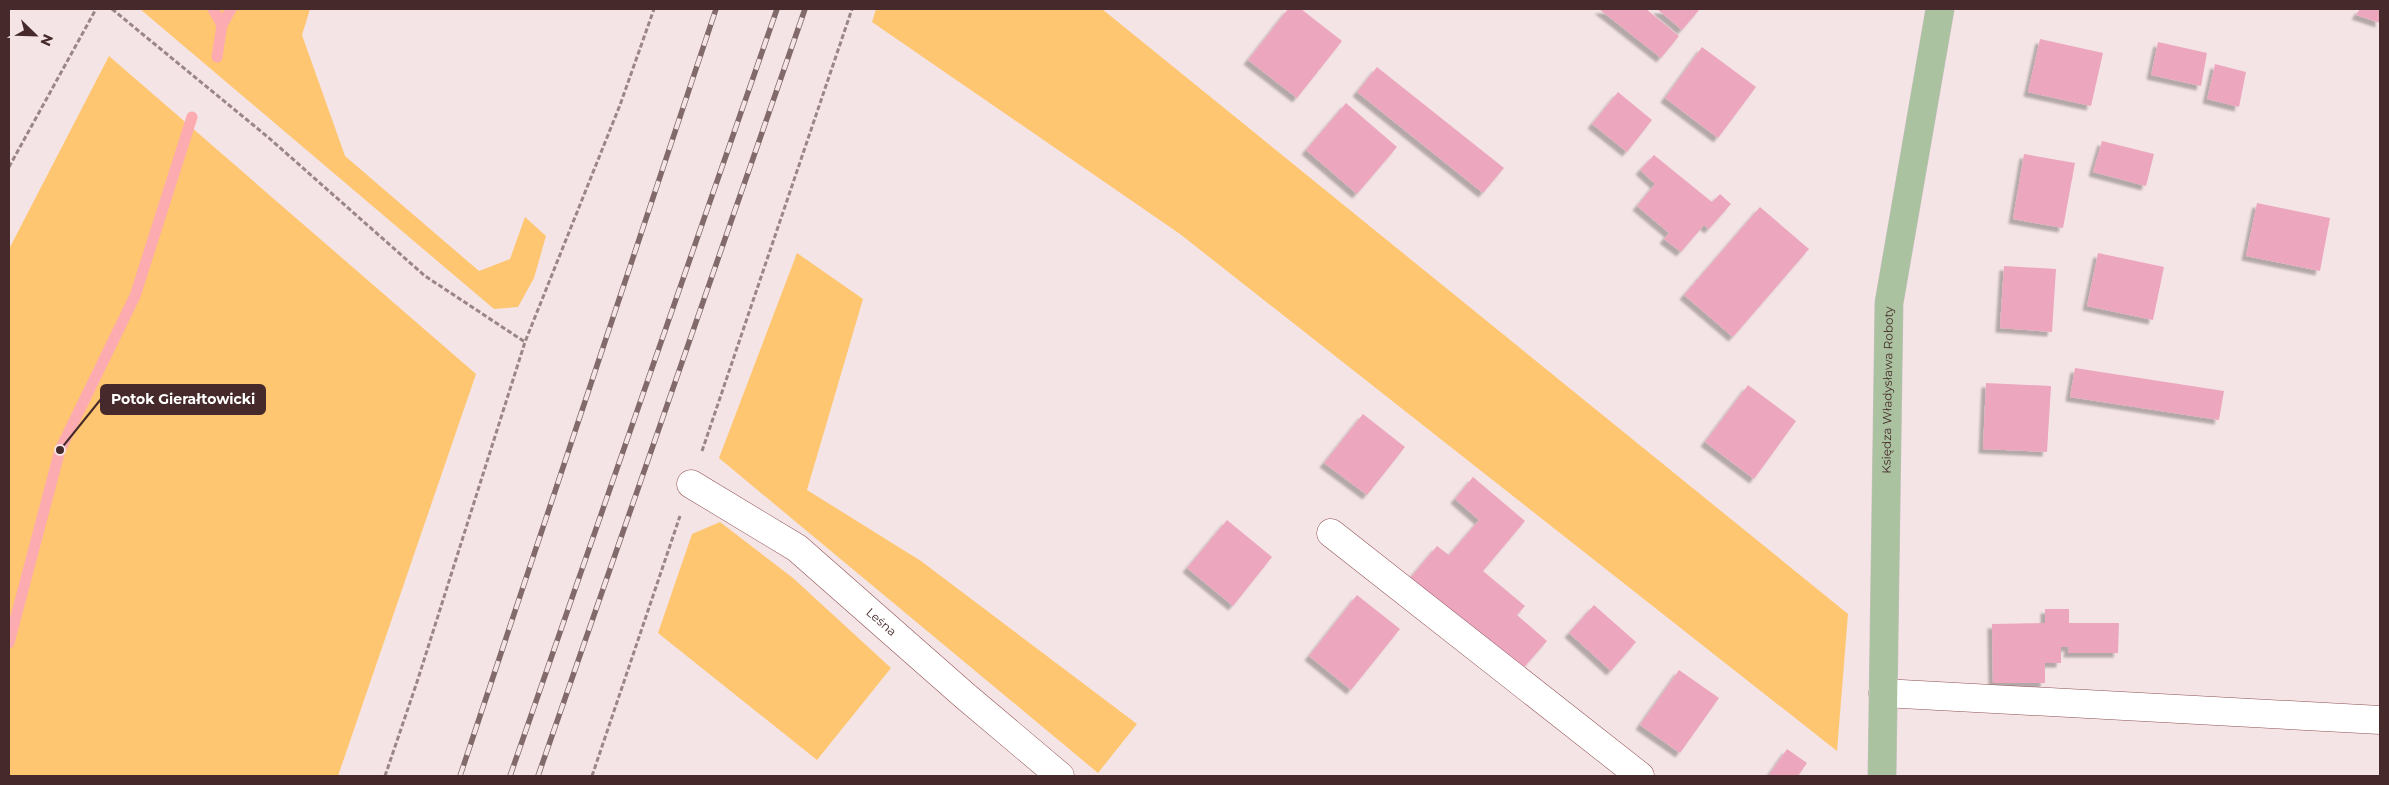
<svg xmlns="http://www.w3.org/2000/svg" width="2389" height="785" viewBox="0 0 2389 785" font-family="Montserrat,sans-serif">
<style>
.green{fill:#fec671}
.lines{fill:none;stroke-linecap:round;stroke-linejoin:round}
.stream{stroke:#fcacb0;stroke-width:11}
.building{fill:#eca7bf;filter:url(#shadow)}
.minor-casing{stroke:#915155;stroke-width:29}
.major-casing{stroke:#cbc3c3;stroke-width:29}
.path{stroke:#9c8586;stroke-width:3;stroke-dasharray:5 2.5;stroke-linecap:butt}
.minor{stroke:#fff;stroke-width:28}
.major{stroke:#aac2a0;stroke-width:28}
.rail-casing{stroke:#82696a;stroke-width:5.5}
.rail{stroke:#f4e4e5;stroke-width:4;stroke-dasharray:11;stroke-linecap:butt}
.labels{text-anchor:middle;stroke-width:5;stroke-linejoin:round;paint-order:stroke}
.street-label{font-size:12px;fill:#46292a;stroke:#f4e4e5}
.leader{fill:none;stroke:#46292a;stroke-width:2}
.callout-dot{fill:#46292a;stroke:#f4e4e5;stroke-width:2}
.callout{fill:#46292a;stroke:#46292a;stroke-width:2}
.callout-label{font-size:14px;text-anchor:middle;font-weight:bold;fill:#fff}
</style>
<defs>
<filter id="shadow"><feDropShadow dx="-4.5" dy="4.5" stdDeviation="1" flood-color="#0004"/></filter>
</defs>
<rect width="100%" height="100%" fill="#f4e4e5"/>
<g class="green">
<polygon points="140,9 310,9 302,35 345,156 479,271 510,259 525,217 546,236 534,278 518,307 494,309"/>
<polygon points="876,9 1102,9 1848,614 1837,751 1180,234 872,22"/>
<polygon points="109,56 476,374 338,776 9,776 9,249"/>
<polygon points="797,253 863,299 807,490 921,561 1137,724 1098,773 719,458"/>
<polygon points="720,522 793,578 891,668 817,760 658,633 692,534"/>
</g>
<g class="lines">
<g class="stream">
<polyline points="213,9 222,25 217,57"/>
<polyline points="222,25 231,9"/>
<polyline points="9,643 60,450 135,296 192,117"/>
</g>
</g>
<g class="building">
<polygon points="1288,9 1301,9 1342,41 1297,98 1248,60"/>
<polygon points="1599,9 1646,9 1679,36 1661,58"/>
<polygon points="1657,9 1700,9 1682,30"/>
<polygon points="2360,9 2380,9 2380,23 2356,15"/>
<polygon points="2040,39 2103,53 2091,106 2028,92"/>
<polygon points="2158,42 2207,53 2201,86 2151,75"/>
<polygon points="1702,47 1756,87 1718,138 1665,98"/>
<polygon points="2215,64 2246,72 2239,107 2207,99"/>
<polygon points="1377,67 1504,168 1483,193 1357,92"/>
<polygon points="1618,92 1652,120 1627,152 1592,124"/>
<polygon points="1346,103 1397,147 1357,194 1306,150"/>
<polygon points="2102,141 2154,154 2146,186 2093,172"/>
<polygon points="2024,154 2075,163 2063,228 2013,219"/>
<polygon points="1654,155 1712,202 1720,194 1731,204 1709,229 1704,225 1681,252 1664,239 1669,233 1637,206 1655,184 1640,170"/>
<polygon points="2257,203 2330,218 2320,271 2246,256"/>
<polygon points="1760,207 1809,249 1733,337 1684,295"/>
<polygon points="2098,253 2164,267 2153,320 2087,306"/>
<polygon points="2004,266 2056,269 2052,332 2000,328"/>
<polygon points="2075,368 2224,391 2219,420 2070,397"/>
<polygon points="1986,383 2051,386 2047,452 1983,449"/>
<polygon points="1748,385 1796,421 1754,479 1705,442"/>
<polygon points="1363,414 1405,447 1367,495 1324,463"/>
<polygon points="1473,477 1525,521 1483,571 1525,606 1517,615 1547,641 1520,672 1410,578 1437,546 1449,555 1479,520 1455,499"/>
<polygon points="1227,520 1272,557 1233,606 1187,568"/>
<polygon points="1357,595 1400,629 1351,690 1309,656"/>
<polygon points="1594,605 1636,642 1611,671 1569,633"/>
<polygon points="2045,609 2069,609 2069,623 2119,623 2118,653 2068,653 2069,647 2061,647 2061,663 2045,663 2045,683 1993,683 1992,624 2045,623"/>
<polygon points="1679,670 1719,698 1680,753 1640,725"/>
<polygon points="1787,749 1807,763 1798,776 1772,776 1769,775"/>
</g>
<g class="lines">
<defs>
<g id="minor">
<path id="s1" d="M 691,484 L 797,548 L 964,695 L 1060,776"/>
<polyline points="1331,533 1640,776"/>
<polyline points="1883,693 2380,720"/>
</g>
<g id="major">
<path id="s2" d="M 1882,776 L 1889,303 L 1940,9"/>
</g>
</defs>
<use href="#minor" class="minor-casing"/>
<use href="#major" class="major-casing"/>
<g class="path">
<polyline points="112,9 269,138 425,276 525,342"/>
<polyline points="9,167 96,9"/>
<polyline points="702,451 852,9"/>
<polyline points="385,776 417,682 525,342 620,105 654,9"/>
<polyline points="592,776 680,516"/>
</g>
<use href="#minor" class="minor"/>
<use href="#major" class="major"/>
<defs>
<g id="rail">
<polyline points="460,776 716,9"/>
<polyline points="510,776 777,9"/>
<polyline points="538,776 805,9"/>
</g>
</defs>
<use href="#rail" class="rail-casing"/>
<use href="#rail" class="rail"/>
</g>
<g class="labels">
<g class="street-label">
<text dy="4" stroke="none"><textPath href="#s2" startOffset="386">Księdza Władysława Roboty</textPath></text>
<text dy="4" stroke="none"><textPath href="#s1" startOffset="236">Leśna</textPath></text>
</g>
</g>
<path class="leader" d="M60 450L101 399"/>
<circle class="callout-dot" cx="60" cy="450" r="5"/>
<rect class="callout" x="101" y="385" width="164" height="29" rx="5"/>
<g class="callout-label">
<text x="183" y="404">Potok Gierałtowicki</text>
</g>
<rect width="2389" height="785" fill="none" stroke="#46292a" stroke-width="20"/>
<g transform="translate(35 35) rotate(113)" stroke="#f4e4e5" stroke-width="4" paint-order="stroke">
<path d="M0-4L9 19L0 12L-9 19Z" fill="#46292a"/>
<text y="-8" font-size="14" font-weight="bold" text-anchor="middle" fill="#46292a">N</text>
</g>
</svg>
